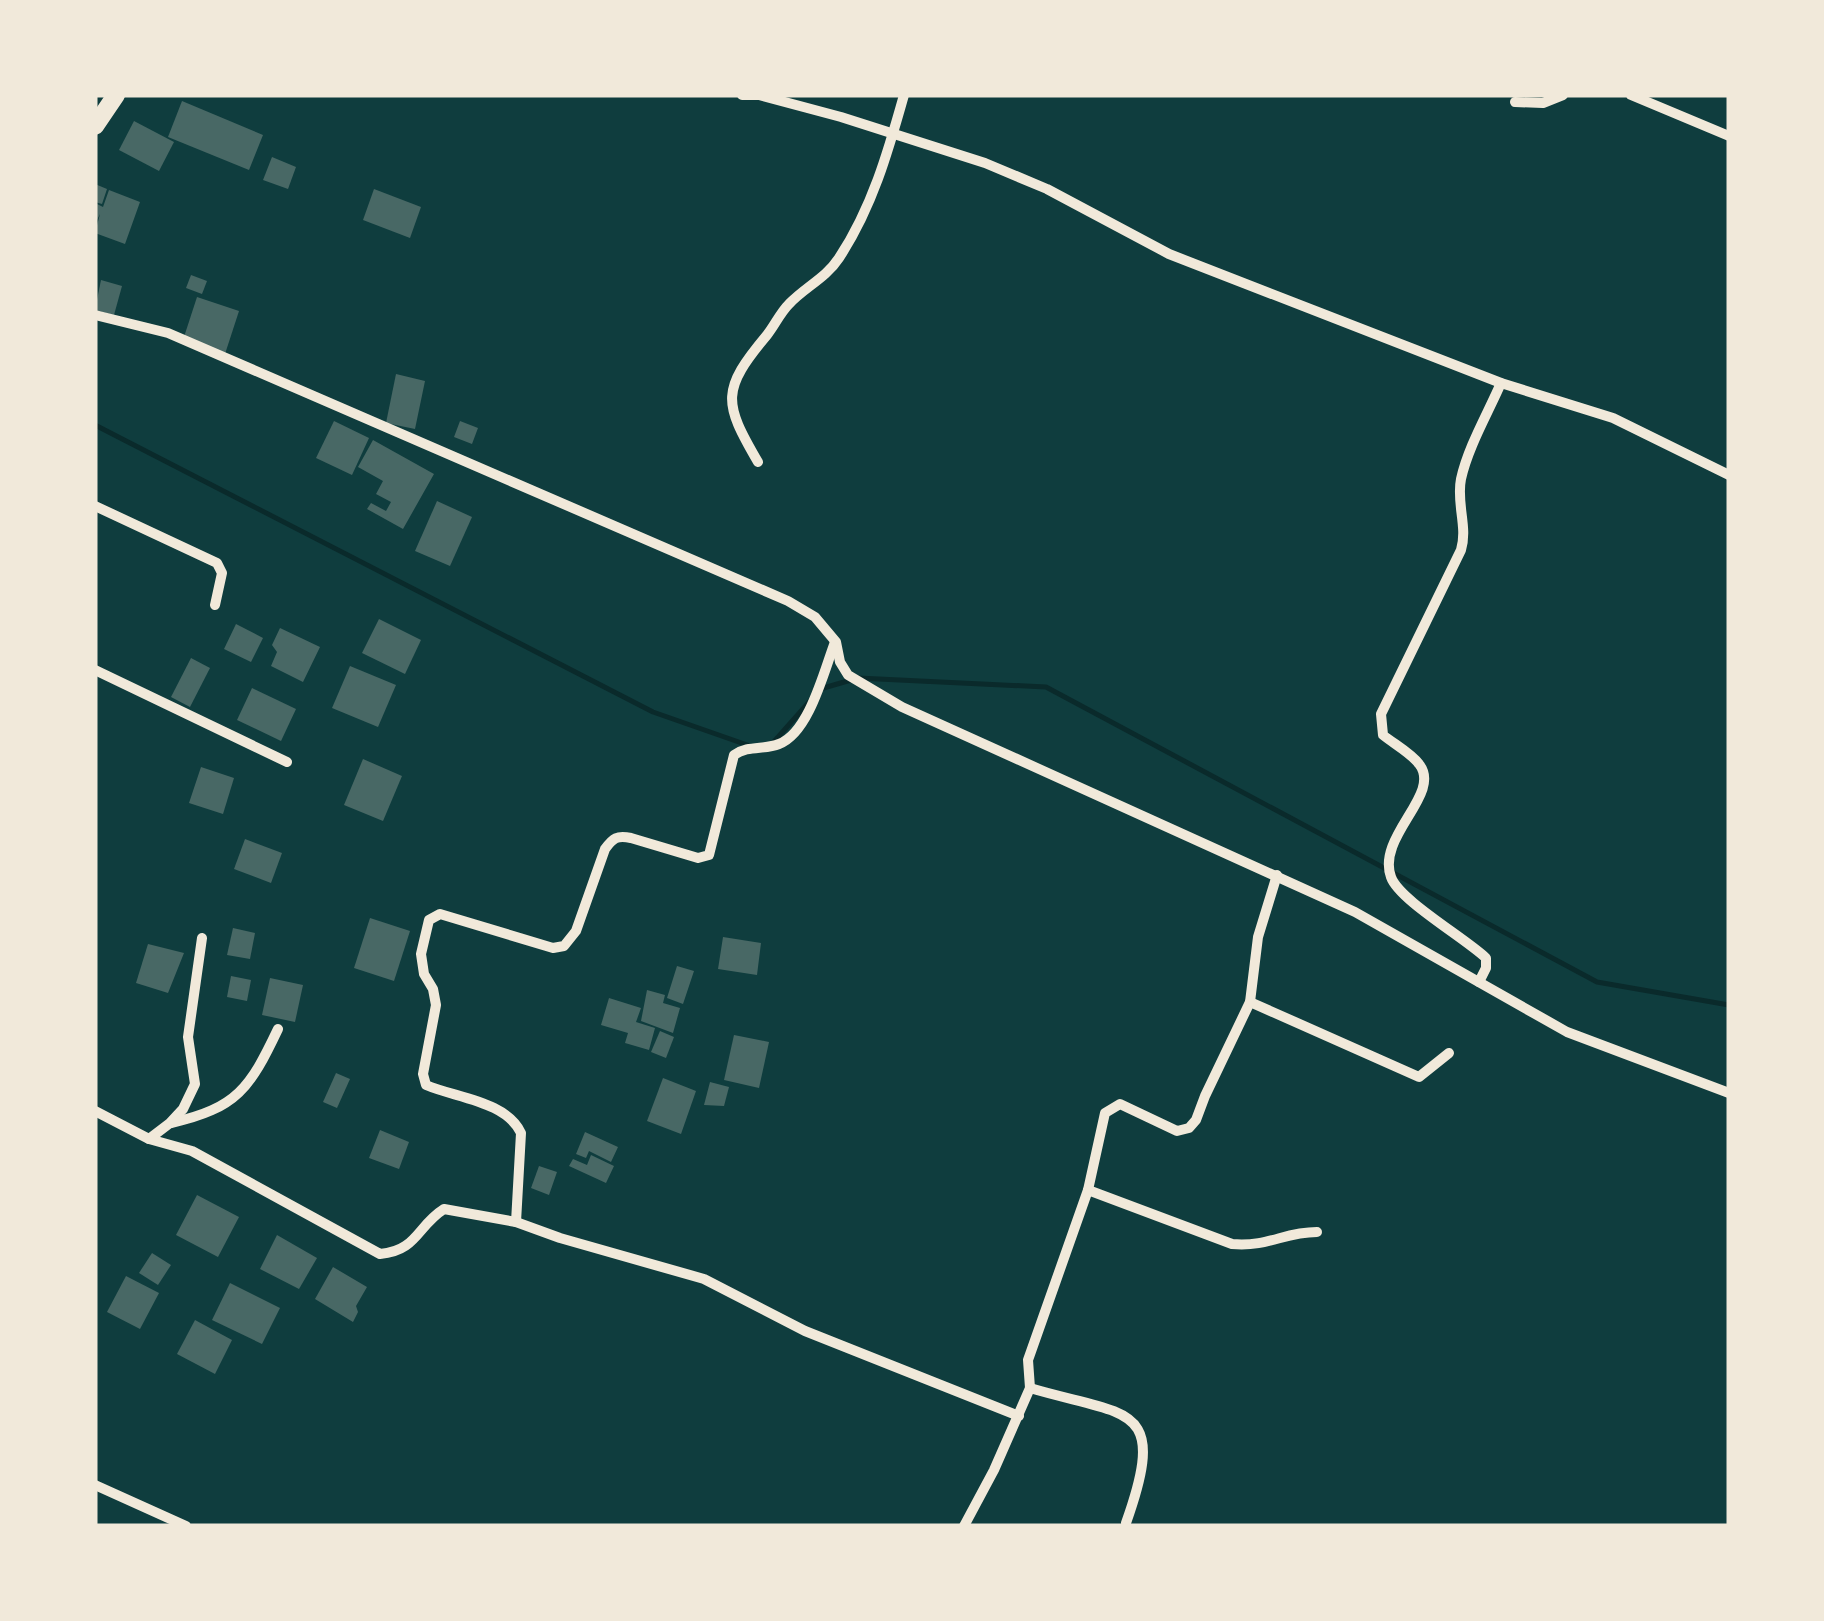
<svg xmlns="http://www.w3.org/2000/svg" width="1824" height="1621" viewBox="0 0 1824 1621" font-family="Helvetica,sans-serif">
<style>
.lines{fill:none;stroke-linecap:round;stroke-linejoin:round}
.stream{stroke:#0a2a2b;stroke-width:5}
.building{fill:#486865}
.minor{stroke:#f1e9da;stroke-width:10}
.primary{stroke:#f1e9da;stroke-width:18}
</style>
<rect width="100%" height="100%" fill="#0f3d3e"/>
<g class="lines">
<g class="stream">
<polyline points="95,425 653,712 753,747"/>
<polyline points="820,689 858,678 1046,687 1597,982 1729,1005"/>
<polyline points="771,745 810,701"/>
</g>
</g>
<g class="building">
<polygon points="182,101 263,135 249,170 168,137"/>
<polygon points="134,121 174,142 159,171 119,150"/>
<polygon points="272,157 296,167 288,189 263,180"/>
<polygon points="95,184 107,189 102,204 95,202"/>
<polygon points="374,189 421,207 410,238 363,220"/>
<polygon points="109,190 140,202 125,244 95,233 100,214 95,224 95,203 103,207"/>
<polygon points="191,275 207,281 202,294 186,288"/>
<polygon points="101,280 122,286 114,315 95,310"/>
<polygon points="197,297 239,311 225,354 183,340"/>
<polygon points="396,374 425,381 415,429 386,423"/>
<polygon points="334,421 369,438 352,475 316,458"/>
<polygon points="460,421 478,428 472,444 454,437"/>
<polygon points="373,440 434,474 403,529 367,509 371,503 386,511 391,502 376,494 383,481 358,467"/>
<polygon points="437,501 472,517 450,566 415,551"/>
<polygon points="379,619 421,640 405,674 362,653"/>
<polygon points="236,624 263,638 251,662 224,649"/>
<polygon points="280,628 320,647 303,682 271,666 277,652 272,645"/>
<polygon points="191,658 210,668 190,707 171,697"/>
<polygon points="350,666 396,685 378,727 332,708"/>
<polygon points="252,688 296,709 281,741 237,720"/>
<polygon points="363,759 402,776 383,821 344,805"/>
<polygon points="201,767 234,778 223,814 189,803"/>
<polygon points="245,839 282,853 271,883 234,869"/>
<polygon points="370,918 410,931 394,981 354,968"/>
<polygon points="233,928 255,933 250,959 227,955"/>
<polygon points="723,937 761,943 757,975 718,969"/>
<polygon points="148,944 184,953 168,993 136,983"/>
<polygon points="677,966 694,971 683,1004 667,998"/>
<polygon points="231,976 251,980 247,1001 227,997"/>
<polygon points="270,978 303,985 295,1022 262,1015"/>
<polygon points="647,990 665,995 663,1003 680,1008 673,1033 641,1021"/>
<polygon points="609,998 641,1008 636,1022 655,1028 649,1050 625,1043 628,1033 601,1025"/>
<polygon points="660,1031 674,1037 666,1058 651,1052"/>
<polygon points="734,1035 769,1042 759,1088 724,1080"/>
<polygon points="336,1073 350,1079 337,1108 323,1102"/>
<polygon points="663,1078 696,1091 681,1134 647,1121"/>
<polygon points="710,1082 729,1087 724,1106 704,1105"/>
<polygon points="380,1130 409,1142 399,1169 369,1158"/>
<polygon points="585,1132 618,1147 611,1162 589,1151 586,1158 576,1154"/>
<polygon points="591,1155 614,1166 606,1183 569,1166 573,1159 587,1165"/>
<polygon points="539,1166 557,1172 549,1195 531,1188"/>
<polygon points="197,1195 239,1217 218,1257 176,1235"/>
<polygon points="277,1235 317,1258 299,1289 260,1269"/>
<polygon points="152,1253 171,1265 158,1285 139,1273"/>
<polygon points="333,1267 367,1287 356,1306 358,1312 353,1322 315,1299"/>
<polygon points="126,1276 159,1293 140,1329 107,1312"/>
<polygon points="230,1283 280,1308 262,1344 212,1320"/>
<polygon points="195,1320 232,1340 215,1374 177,1354"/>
</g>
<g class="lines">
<g class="minor">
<polyline points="742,95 759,95 841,117 985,163 1047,189 1169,254 1501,383 1613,418 1729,475"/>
<polyline points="1631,95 1729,136"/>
<polyline points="1515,102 1543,103 1563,95"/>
<polyline points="95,315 168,333 788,601 815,617 836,642 840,662 848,675 902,707 1355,912 1567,1032 1729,1093"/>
<path d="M 758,462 C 723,402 721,390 767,335 C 775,325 780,313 789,304 C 805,287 826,278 839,258 C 872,208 888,152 904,95"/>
<polyline points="95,506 217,563 222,573 215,605"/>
<polyline points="95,670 287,762"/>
<path d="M 1479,982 L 1486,968 L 1486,958 C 1465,938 1399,900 1391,877 C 1376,836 1443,794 1419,764 C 1411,753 1394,744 1383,735 L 1381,714 L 1461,550 C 1468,527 1456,503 1461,479 C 1468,447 1488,413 1501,383"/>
<polyline points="1250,1002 1419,1077 1449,1053"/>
<path d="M 95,1111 L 149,1139 L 192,1151 L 380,1254 C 417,1251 417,1226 444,1209 L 516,1222 L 560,1238 L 704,1279 L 805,1331 L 1019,1416"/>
<path d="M 171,1123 C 237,1108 250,1088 278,1029"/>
<polyline points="149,1139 170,1123 183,1109 195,1084 188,1037 202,938"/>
<path d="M 1088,1190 L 1232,1244 C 1270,1247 1283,1232 1317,1232"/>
<path d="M 516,1222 L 521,1133 C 506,1101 456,1098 426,1085 L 423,1074 L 436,1005 L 433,989 L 424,974 L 421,954 L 429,920 L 440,914 L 553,948 L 564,946 L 576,931 L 605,849 C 613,838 617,835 631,838 L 698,858 L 709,855 L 734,755 C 748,745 764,750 779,744 C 809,733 824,671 835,642"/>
<path d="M 1030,1388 C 1128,1417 1169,1402 1126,1523"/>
<polyline points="95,1485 186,1526"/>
<polyline points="964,1526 994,1470 1030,1388 1028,1360 1088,1190 1105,1113 1120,1104 1177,1131 1189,1128 1196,1120 1205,1096 1250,1002 1258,937 1277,875"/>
</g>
<polyline class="primary" points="95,126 116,95"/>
</g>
<rect width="1824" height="1621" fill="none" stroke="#f1e9da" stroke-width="195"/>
</svg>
